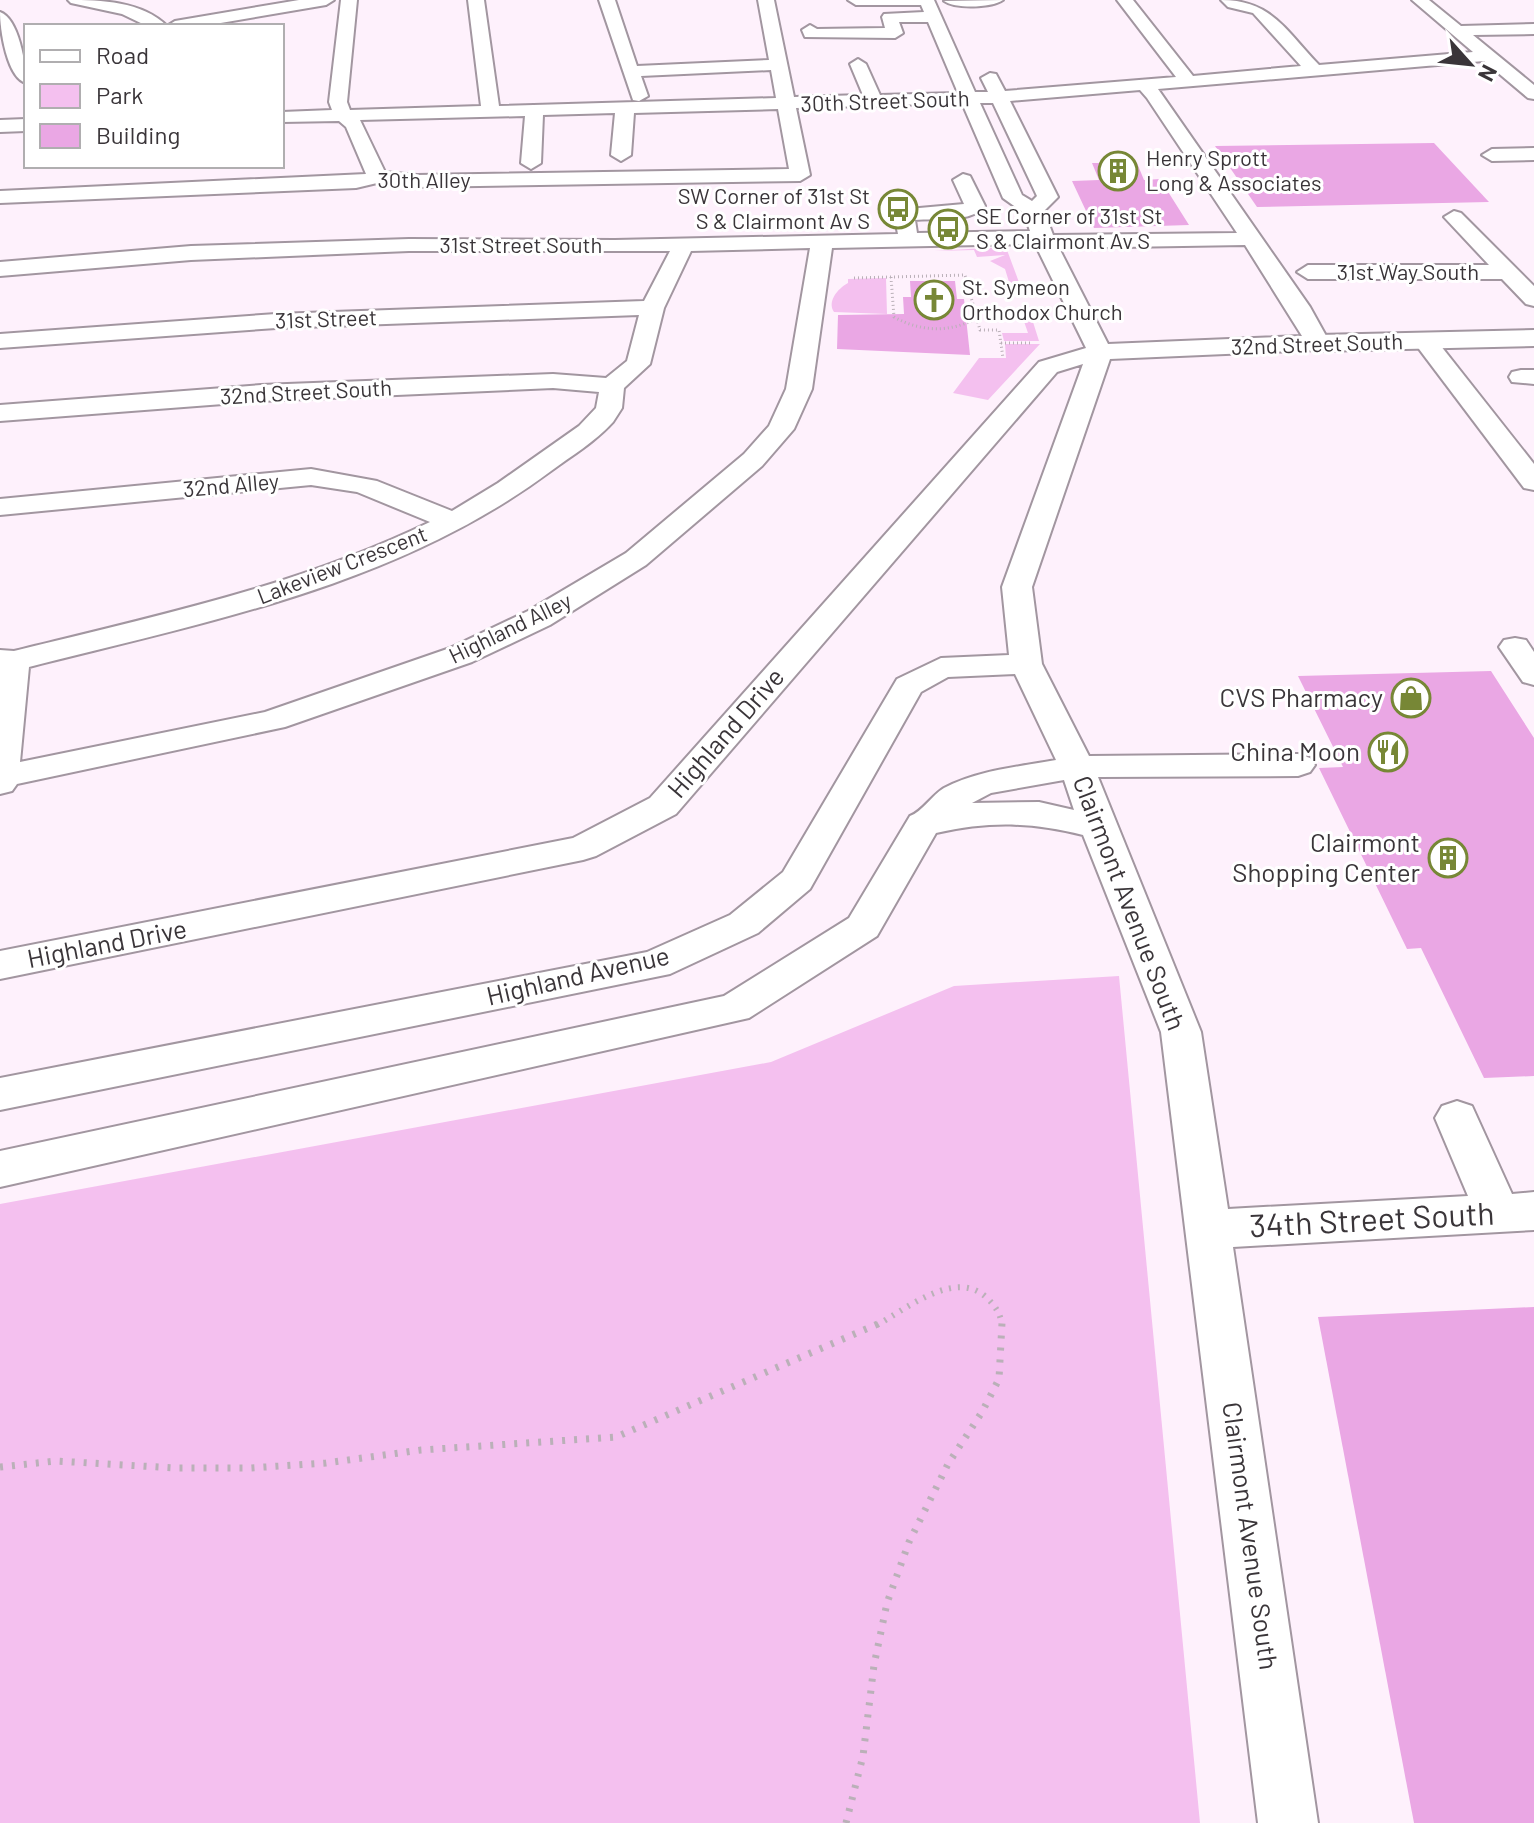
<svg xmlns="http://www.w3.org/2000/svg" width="1534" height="1823" viewBox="0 0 1534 1823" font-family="Barlow,sans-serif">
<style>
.green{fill:#f4c0ef}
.building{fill:#eaa7e4}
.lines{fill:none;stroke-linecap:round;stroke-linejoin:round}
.minor-casing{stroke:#a296a0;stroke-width:4}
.major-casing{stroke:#a296a0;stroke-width:4}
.path-far2{stroke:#bab0b8;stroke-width:3;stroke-dasharray:1 3;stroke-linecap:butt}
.path-far1{stroke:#bab0b8;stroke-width:6;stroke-dasharray:2 7;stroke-linecap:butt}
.path{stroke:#bab0b8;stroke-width:7;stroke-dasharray:3 9;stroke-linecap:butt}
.minor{fill:#fff;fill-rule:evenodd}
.major{fill:#fff;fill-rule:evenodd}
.labels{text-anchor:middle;stroke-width:6;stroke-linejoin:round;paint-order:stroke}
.far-street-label{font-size:22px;fill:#3a3539;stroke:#fff}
.far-poi-label{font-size:22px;fill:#3a3539;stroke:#fff;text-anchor:start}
.poi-label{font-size:26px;fill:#3a3539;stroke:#fff;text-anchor:end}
.street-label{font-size:26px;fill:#3a3539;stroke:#fff}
.near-street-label{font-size:32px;fill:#3a3539;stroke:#fff}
</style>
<rect width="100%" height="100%" fill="#fef1fc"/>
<g class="green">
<polygon points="1002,247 1007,250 1020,285 1009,282 1005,269 990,261 1005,255 977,257 974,250 934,251"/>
<path d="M 886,278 L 887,314 L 834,312 C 827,302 837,289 848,283 L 848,279 Z"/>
<polygon points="1027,303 1039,341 1004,341 1002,333 1028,333 1019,307"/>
<polygon points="1005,344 1040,344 988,400 953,393 979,358 1006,358"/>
<polygon points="1119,976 1200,1823 0,1823 0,1204 771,1062 954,986"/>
</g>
<g class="building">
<polygon points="1434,143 1489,202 1257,207 1215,146"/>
<polygon points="1092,163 1137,163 1144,180 1160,179 1189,225 1094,228 1072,181 1099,180"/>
<polygon points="910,281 955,281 957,299 964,299 970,355 837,349 838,315 904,314 903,297 911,297"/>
<polygon points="1491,671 1534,738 1534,1076 1484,1078 1421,948 1407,949 1319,768 1343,767 1298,676"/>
<polygon points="1534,1307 1534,1823 1414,1823 1318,1317"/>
</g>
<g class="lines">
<defs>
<g id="minor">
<path d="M 68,0 C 101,0 142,1 167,26 L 175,21 L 299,0 L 334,0 L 326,5 L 203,26 L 147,26 L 122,14 L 71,3 Z"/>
<path d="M 341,0 L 357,0 L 347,102 L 350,110 L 481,106 L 468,0 L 484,0 L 499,106 L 776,98 L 771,70 L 641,76 L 648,96 L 639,101 L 633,100 L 599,0 L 615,0 L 637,66 L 769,60 L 758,0 L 774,0 L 794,97 L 863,95 L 850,64 L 858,59 L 866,64 L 880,95 L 958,93 L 928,22 L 899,22 L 903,33 L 895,38 L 805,37 L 802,30 L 810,25 L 817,29 L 885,28 L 882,17 L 884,14 L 924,12 L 921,5 L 856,5 L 848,0 L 934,0 L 975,92 L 988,92 L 981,78 L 990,73 L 996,74 L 1005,91 L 1176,77 L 1117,0 L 1133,0 L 1193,76 L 1301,66 L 1253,13 L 1228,7 L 1221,0 C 1272,0 1286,31 1319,65 L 1473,52 L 1412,0 L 1429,0 L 1461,26 L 1534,24 L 1534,34 L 1473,35 L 1534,85 L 1534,99 L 1528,98 L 1484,61 L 1158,89 L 1310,307 L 1330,343 L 1326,348 L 1318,350 L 1110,359 L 1032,587 L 1042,664 L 1089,756 L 1298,754 L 1310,758 L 1315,765 L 1310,772 L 1298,776 L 1098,777 L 1201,1032 L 1228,1209 L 1468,1196 L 1435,1118 L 1442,1106 L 1457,1101 L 1472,1106 L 1512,1194 L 1534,1192 L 1534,1230 L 1233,1247 L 1318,1823 L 1258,1823 L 1161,1032 L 1083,835 C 1030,822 990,821 936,833 L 877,936 L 749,1018 L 0,1187 L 0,1151 L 724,996 L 849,918 L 910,816 C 922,812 932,795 944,788 C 979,770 1018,767 1056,760 L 1015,674 L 948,677 L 921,692 L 810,889 L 758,933 L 670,974 L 0,1110 L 0,1078 L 647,952 L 730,915 L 783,872 L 897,679 L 941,658 L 1009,655 L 1002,587 L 1083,364 L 1057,372 L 676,814 L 596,856 L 583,860 L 0,979 L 0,951 L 573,838 L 650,798 L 1039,362 L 1086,348 L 1035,244 L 832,248 L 812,389 L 794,429 L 762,466 L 646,565 L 550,625 L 472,662 L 285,727 L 17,784 L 12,791 L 0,794 L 0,650 L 14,651 C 156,616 298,586 430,522 L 357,492 L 311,485 L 0,515 L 0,499 L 311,469 L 377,481 L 452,511 L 498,483 L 579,426 L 596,408 L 599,392 L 553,388 L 261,401 L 0,421 L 0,405 L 261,385 L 553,374 L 606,378 L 627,361 L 639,315 L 276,328 L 0,348 L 0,334 L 276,314 L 644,301 L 670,251 L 409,251 L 191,260 L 0,276 L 0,262 L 191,246 L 409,239 L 615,240 L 898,234 L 894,214 L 897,210 L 964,204 L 953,180 L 963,174 L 970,176 L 985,206 C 972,223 936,218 915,220 L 917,233 L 1030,231 L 1024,213 L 1003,198 L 962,103 L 796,108 L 810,175 L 800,181 L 417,187 L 377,183 L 356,188 L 0,203 L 0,191 L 366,174 L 346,127 L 339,121 L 282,122 L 282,112 L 332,110 L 329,102 ZM 1140,90 L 1147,98 L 1237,233 L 1053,235 L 1044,211 L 1058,197 L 1010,101 ZM 980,103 L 993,103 L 1037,196 L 1032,201 L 1022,195 ZM 778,109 L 789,169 L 417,175 L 385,172 L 360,120 L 525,116 L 521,163 L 531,169 L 541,163 L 543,115 L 615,113 L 611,155 L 621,161 L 631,155 L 634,113 ZM 1245,245 L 1302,336 L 1108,344 L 1059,248 ZM 810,248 L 786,389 L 769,426 L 744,454 L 626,553 L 528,611 L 450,648 L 265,712 L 20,762 L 29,667 C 210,621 398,585 551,471 C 571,456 595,442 613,422 L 622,408 L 624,388 L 650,364 L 664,308 L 691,251 ZM 1064,780 L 1074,810 L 1039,802 L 972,803 L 991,793 Z"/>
<path d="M 1003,0 C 992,8 955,9 944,1 Z"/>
<path d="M 0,12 C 19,19 26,65 26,83 C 7,78 0,30 0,12 Z"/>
<polygon points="26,119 26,131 0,132 0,120"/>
<polygon points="1534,148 1534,160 1492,161 1482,155 1492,149"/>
<polygon points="1454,211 1461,213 1534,286 1534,306 1526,304 1502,279 1308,279 1297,272 1308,265 1489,265 1444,217"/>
<polygon points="1425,334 1433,336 1534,464 1534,490 1524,488 1413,341 1417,336"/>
<polygon points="1521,370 1534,370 1534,384 1512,382 1509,377 1512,372"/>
<polygon points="1515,638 1526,640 1534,652 1534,685 1523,682 1499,647 1504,640"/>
</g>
<polygon id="major" points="1534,330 1534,346 1318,351 1308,349 1304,343 1308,337 1318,335"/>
</defs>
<use href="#minor" class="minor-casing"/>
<use href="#major" class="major-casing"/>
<g class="path-far2">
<path d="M 891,277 L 894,317 C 921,332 950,333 977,318"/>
<polyline points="854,278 965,275 980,330 999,330 1003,358"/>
<polyline points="1001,343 1032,343"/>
</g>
<path class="path-far1" d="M 877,1325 C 906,1309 956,1268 987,1298 C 996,1307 1000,1313 1002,1325"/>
<g class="path">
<polyline points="0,1467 56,1461 175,1468 250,1468 326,1463 421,1450 616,1437 880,1323"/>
<polyline points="846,1823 863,1756 874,1665 887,1603 909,1542 948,1464 982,1412 999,1379 1002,1323"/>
</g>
<use href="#minor" class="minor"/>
<use href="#major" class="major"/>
</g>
<defs>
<symbol id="building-ring" viewBox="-11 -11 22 22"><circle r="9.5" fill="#fff" stroke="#778736" stroke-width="1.5"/><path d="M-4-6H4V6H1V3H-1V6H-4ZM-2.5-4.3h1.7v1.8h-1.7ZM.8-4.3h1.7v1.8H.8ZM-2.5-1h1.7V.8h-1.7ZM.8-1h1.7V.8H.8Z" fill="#778736"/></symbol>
<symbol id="bus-ring" viewBox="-11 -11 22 22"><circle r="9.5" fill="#fff" stroke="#778736" stroke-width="1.5"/><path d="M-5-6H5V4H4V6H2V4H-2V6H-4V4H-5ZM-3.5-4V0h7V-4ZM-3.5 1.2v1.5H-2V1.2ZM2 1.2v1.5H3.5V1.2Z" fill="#778736"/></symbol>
<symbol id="church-ring" viewBox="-11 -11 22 22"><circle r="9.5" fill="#fff" stroke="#778736" stroke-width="1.5"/><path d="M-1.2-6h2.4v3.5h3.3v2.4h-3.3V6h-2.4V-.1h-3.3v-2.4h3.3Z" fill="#778736"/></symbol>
<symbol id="shop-ring" viewBox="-11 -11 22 22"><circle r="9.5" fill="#fff" stroke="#778736" stroke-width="1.5"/><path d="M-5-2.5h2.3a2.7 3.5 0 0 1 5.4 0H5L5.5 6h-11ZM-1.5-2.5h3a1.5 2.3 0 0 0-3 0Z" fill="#778736"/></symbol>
<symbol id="restaurant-ring" viewBox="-11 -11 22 22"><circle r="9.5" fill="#fff" stroke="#778736" stroke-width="1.5"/><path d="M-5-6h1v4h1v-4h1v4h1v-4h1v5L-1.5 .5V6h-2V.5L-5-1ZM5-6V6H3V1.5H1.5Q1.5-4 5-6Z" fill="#778736"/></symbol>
</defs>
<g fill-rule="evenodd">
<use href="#building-ring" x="1096" y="149" width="44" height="44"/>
<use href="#bus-ring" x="876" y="187" width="44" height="44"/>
<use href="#bus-ring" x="926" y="207" width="44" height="44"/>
<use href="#church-ring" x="912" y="278" width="44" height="44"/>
<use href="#shop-ring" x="1389" y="676" width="44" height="44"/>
<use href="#restaurant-ring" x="1366" y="730" width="44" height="44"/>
<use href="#building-ring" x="1426" y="836" width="44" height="44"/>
</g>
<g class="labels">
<g class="far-street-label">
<text transform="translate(885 101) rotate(-2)" y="8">30th Street South</text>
<text x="424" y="188">30th Alley</text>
<text x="521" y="253">31st Street South</text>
<text x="1408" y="280">31st Way South</text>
<text transform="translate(326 319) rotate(-2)" y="8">31st Street</text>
<text transform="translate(1317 344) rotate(-2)" y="8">32nd Street South</text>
<text transform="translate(306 392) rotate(-3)" y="8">32nd Street South</text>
<text transform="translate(231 485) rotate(-5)" y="8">32nd Alley</text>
<text transform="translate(342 565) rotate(-21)" y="8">Lakeview Crescent</text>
<text transform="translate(510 628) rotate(-26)" y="8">Highland Alley</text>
</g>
<g class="far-poi-label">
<text x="1146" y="166">Henry Sprott<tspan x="1146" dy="25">Long &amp; Associates</tspan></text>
<text x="870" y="204" text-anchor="end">SW Corner of 31st St<tspan x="870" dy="25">S &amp; Clairmont Av S</tspan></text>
<text x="976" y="224">SE Corner of 31st St<tspan x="976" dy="25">S &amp; Clairmont Av S</tspan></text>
<text x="962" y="295">St. Symeon<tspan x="962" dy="25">Orthodox Church</tspan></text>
</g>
<g class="poi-label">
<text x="1383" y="707">CVS Pharmacy</text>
<text x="1360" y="761">China Moon</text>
<text x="1420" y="852">Clairmont<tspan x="1420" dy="30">Shopping Center</tspan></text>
</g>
<g class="street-label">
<text transform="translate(726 733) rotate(-49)" y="9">Highland Drive</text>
<text transform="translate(1129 903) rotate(69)" y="9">Clairmont Avenue South</text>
<text transform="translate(107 944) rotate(-11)" y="9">Highland Drive</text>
<text transform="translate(578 976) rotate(-13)" y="9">Highland Avenue</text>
<text transform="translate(1250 1536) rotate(82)" y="9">Clairmont Avenue South</text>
</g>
<g class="near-street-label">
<text transform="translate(1372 1220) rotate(-3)" y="11">34th Street South</text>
</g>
</g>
<rect x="24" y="24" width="260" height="144" fill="#ffffff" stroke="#b0aeb0" stroke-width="2"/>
<rect x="40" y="50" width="40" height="12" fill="#ffffff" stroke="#b0aeb0" stroke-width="2"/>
<text x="96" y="64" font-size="24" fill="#3a3539">Road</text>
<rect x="40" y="84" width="40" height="24" fill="#f4c0ef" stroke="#b0aeb0" stroke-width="2"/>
<text x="96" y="104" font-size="24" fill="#3a3539">Park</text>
<rect x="40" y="124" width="40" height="24" fill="#eaa7e4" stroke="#b0aeb0" stroke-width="2"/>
<text x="96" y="144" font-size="24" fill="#3a3539">Building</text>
<g transform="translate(1470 64) rotate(117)" stroke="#ffffff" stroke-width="6" paint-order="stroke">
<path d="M0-6L14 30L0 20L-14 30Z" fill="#3a3539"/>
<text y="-12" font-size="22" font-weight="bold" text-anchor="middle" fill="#3a3539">N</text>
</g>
</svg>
